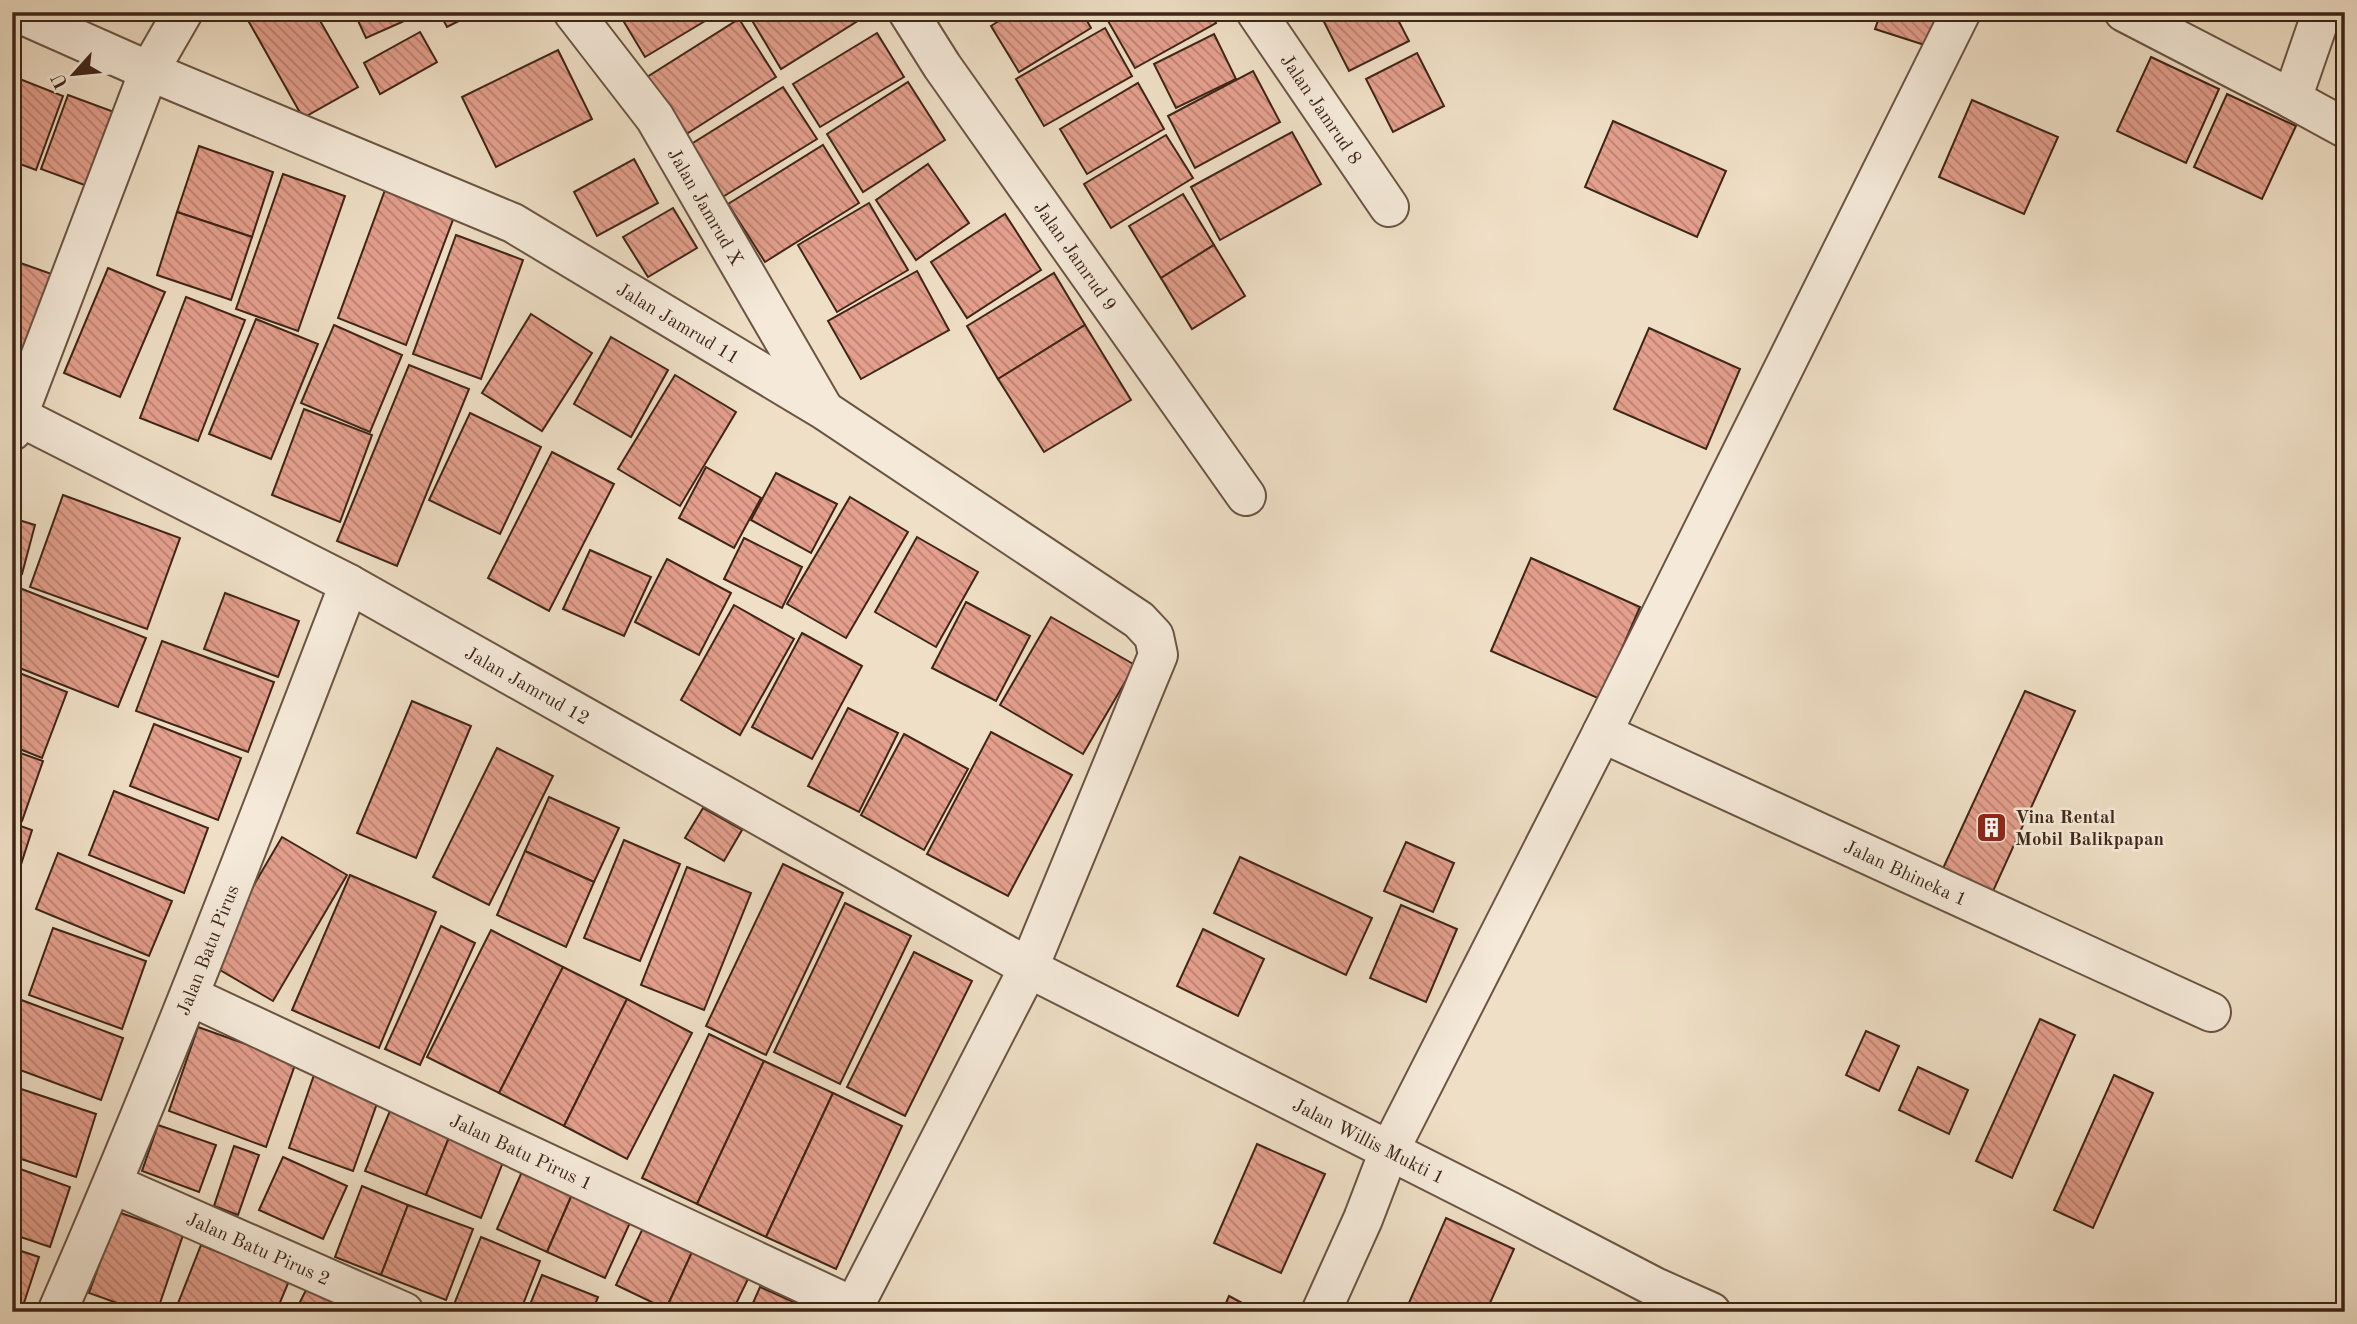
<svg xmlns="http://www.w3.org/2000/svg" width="2357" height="1324" viewBox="0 0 2357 1324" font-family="'Old Standard TT',serif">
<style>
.building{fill:url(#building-back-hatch);stroke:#3f2517;stroke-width:2}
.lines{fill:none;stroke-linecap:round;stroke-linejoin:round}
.minor-casing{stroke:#6b5443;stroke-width:42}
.minor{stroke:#f5eada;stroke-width:38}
.labels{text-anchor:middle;stroke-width:5;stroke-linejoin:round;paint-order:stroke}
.street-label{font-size:19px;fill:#3f2517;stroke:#f5eada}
.poi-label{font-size:19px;font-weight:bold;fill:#3f2517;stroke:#f5eada;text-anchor:start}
</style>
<defs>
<pattern id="building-back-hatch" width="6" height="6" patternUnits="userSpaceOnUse" patternTransform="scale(1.75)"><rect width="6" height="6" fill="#e49f8d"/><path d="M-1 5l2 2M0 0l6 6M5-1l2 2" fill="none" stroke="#ba8172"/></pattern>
</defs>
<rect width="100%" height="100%" fill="#efdfc6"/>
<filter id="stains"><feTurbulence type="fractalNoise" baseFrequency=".00286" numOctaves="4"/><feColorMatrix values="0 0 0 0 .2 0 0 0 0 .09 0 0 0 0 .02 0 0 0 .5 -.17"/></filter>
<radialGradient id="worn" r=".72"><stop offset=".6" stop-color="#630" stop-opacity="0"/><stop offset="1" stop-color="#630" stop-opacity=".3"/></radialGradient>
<g class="building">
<polygon points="142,12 161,12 158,19"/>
<polygon points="266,12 315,12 358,87 303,118 249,22"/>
<polygon points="354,12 419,12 420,14 366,38"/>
<polygon points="439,12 477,12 447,27"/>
<polygon points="618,12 720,12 645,57"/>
<polygon points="747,12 872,12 781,69"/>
<polygon points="1013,12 1082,12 1091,28 1019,72 991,26"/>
<polygon points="1124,12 1210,12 1216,23 1135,68 1108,21"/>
<polygon points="1334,12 1394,12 1409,41 1349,71 1322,18"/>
<polygon points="1881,12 1949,12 1937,49 1875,29"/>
<polygon points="739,19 776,77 685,135 647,77"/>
<polygon points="1105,28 1132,76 1044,126 1016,79"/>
<polygon points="420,32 437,62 380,94 364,63"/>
<polygon points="877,33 904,77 820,127 793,84"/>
<polygon points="1214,34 1236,79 1176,108 1154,64"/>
<polygon points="558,50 592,119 496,167 462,97"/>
<polygon points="1417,53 1444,106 1393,132 1366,79"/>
<polygon points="2151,57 2219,89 2186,163 2117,131"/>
<polygon points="1253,71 1280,122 1195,168 1168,116"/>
<polygon points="12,76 63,96 36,170 12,161"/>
<polygon points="908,82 945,140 863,192 827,134"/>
<polygon points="1138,83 1164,129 1087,174 1060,129"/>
<polygon points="783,87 817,139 721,198 688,146"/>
<polygon points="2227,94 2296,126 2262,199 2194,167"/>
<polygon points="68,95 125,116 98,190 41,169"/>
<polygon points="1972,100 2058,137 2024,214 1939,177"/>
<polygon points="1613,121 1726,171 1697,237 1585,187"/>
<polygon points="1292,132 1321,184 1220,240 1191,187"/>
<polygon points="1166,135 1193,178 1111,228 1084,184"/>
<polygon points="823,145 859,203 765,262 728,204"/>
<polygon points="199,146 273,172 252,237 177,212"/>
<polygon points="634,159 658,203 597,236 574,192"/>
<polygon points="928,164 969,223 916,260 876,200"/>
<polygon points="283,174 345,196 298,331 236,309"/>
<polygon points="385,190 454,217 406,345 338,318"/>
<polygon points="1183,194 1214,245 1161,278 1129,226"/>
<polygon points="869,203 908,270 837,312 798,245"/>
<polygon points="673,208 697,248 648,277 623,237"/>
<polygon points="177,212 252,237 231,300 157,275"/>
<polygon points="1005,214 1041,270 967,318 931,262"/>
<polygon points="456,235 523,260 481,379 413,354"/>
<polygon points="1214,245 1245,296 1192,329 1161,278"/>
<polygon points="12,260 63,278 27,377 12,371"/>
<polygon points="108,268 165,292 120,397 64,373"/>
<polygon points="917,271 949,330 861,379 828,321"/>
<polygon points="1054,273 1085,325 998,379 967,326"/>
<polygon points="186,297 245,320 198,441 140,418"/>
<polygon points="531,314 592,353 542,431 482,393"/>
<polygon points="256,319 318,344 271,459 209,434"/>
<polygon points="334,325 402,355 370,432 301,403"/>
<polygon points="1085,325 1131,400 1044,452 998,379"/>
<polygon points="1649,328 1740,369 1706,449 1614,409"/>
<polygon points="611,337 668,370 631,437 574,404"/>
<polygon points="409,365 469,389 397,566 337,541"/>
<polygon points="675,375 736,412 680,506 618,469"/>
<polygon points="304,409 372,435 340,522 272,495"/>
<polygon points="470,413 541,447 500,534 429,500"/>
<polygon points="552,452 614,484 549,611 488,578"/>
<polygon points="706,467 761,498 734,548 679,518"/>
<polygon points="776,473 837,504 811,553 751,520"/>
<polygon points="63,495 180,538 147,629 30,587"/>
<polygon points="850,497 908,532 846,638 787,604"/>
<polygon points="12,518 35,525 22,574 12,571"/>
<polygon points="917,537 978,572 936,647 875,612"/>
<polygon points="744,538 802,567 782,608 724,579"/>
<polygon points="590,550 651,577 624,636 563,609"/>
<polygon points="1531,558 1640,607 1600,699 1491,651"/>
<polygon points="667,559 731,593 699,655 635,622"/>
<polygon points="12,585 146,638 118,707 12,665"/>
<polygon points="225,593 299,621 278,677 204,649"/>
<polygon points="966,602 1030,636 996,701 932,668"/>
<polygon points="734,605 794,639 740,735 681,700"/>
<polygon points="1051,617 1135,665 1083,754 1000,705"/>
<polygon points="802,633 862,666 812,759 752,727"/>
<polygon points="162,641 274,682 248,752 136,711"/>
<polygon points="12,670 67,692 42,758 12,746"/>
<polygon points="2025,691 2075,711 1989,900 1939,877"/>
<polygon points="412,701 471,726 416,858 357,833"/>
<polygon points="848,708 898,733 859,812 808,786"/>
<polygon points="154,724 241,758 218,820 130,786"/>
<polygon points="991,732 1072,775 1008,896 927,854"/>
<polygon points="904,734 968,769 924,850 861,815"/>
<polygon points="497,748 553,776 489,905 433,877"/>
<polygon points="12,750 43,761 22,821 12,818"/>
<polygon points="114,791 208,828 184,893 89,855"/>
<polygon points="549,797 619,828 594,882 525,851"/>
<polygon points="703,808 742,830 724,861 685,838"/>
<polygon points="12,823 32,830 17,877 12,875"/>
<polygon points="282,837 347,875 273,1001 208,963"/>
<polygon points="624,840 680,864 640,961 584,938"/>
<polygon points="1406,842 1454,863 1433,912 1384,891"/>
<polygon points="525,851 594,882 566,947 497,915"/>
<polygon points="58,853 172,901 149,956 36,909"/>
<polygon points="1240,857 1372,918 1346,975 1214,913"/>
<polygon points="783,864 843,893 766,1055 706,1026"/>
<polygon points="687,867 751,893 704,1010 641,985"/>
<polygon points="350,875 436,912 379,1048 292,1010"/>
<polygon points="845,903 911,936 840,1084 774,1052"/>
<polygon points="1401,905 1457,929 1426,1002 1370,978"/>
<polygon points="441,926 475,943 420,1065 385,1049"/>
<polygon points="53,928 146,961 122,1029 29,995"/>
<polygon points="1203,929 1264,959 1238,1016 1177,986"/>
<polygon points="491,930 563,967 499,1093 427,1057"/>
<polygon points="914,952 972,981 905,1116 847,1087"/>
<polygon points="563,967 627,999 564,1126 499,1093"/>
<polygon points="16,998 123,1038 101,1100 12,1067 12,1010"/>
<polygon points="627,999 692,1033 627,1159 564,1126"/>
<polygon points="2040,1019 2075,1035 2012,1178 1976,1161"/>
<polygon points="198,1027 296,1062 266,1147 169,1111"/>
<polygon points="1866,1031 1899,1046 1879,1091 1846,1075"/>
<polygon points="709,1034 764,1061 697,1204 642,1178"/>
<polygon points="764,1061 833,1093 766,1237 697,1204"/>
<polygon points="1918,1067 1968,1090 1949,1134 1899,1110"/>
<polygon points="315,1072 380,1095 353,1171 289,1148"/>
<polygon points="2114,1075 2153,1093 2093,1228 2054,1210"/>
<polygon points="15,1087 96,1114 76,1177 12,1156 12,1097"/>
<polygon points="833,1093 902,1126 836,1269 766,1237"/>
<polygon points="392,1106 452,1130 426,1195 365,1171"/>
<polygon points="158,1125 216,1145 199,1192 142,1171"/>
<polygon points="452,1130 507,1152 481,1218 426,1195"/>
<polygon points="1257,1144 1325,1174 1281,1273 1214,1243"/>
<polygon points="234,1146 259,1155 238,1215 214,1206"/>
<polygon points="283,1157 347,1186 323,1239 259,1210"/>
<polygon points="12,1166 70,1187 50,1247 12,1234"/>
<polygon points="524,1167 574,1190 547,1252 497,1229"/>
<polygon points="362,1186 408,1205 381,1275 335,1257"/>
<polygon points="574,1190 633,1216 605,1278 547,1252"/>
<polygon points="408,1205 473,1229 446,1300 381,1275"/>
<polygon points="118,1212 183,1235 157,1312 142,1312 89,1293"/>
<polygon points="1446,1218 1514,1249 1486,1312 1405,1312"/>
<polygon points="643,1228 692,1252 666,1309 616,1285"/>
<polygon points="481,1237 540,1261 520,1312 451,1312"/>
<polygon points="201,1245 289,1281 276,1312 175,1311"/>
<polygon points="12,1248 39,1257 21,1312 12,1312"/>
<polygon points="692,1252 748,1279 732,1312 671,1312 666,1309"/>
<polygon points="542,1275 598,1297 592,1312 527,1312"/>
<polygon points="309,1284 356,1307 353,1312 295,1312"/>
<polygon points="760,1287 814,1311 814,1312 749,1312"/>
<polygon points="1229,1296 1259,1312 1222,1312"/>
<polygon points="610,1305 628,1312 607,1312"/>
<polygon points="83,1306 99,1312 81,1312"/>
</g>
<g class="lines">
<defs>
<g id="minor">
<path id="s1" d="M 16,12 L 149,71 L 513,223 L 824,410 L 1139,620 L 1154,636 L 1158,655 L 1029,967 L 851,1312"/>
<path id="s2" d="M 573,12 L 655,118 L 823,408"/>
<path id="s3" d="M 908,12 L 942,66 L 1246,496"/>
<path id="s4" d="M 1256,12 L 1389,207"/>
<polyline points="2124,12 2292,99 2322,12"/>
<polyline points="2292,99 2345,128"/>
<path id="s5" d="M 12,413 L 349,584 L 1042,975 L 1509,1211 L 1655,1287 L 1711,1312"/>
<polyline points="12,431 149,71 183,12"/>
<path id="s6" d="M 1602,733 L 2211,1012"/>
<path id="s7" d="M 190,996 L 854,1307"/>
<path id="s8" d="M 113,1184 L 404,1312"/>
<path id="s9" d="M 57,1312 C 162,1072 255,828 349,584"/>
<polyline points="1321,1312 1363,1219 1389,1151 1602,733 1961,12"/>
</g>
</defs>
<use href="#minor" class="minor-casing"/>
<use href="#minor" class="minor"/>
</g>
<defs>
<symbol id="building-square" viewBox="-11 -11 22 22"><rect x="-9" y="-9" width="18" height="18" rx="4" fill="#8f2418" stroke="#f5eada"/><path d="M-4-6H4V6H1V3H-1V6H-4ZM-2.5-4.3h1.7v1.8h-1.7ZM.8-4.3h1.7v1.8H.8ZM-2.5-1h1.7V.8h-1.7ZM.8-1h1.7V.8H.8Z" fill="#fff"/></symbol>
</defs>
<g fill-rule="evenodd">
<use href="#building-square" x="1974" y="810" width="35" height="35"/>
</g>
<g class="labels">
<g class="street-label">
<text dy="7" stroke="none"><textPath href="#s4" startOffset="117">Jalan Jamrud 8</textPath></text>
<text dy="7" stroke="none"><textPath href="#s2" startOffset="236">Jalan Jamrud X</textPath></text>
<text dy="7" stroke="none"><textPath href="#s3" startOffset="296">Jalan Jamrud 9</textPath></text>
<text dy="7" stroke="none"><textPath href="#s1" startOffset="733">Jalan Jamrud 11</textPath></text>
<text dy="7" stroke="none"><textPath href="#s5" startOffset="583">Jalan Jamrud 12</textPath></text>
<text dy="7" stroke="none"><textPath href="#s6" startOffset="334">Jalan Bhineka 1</textPath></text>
<text dy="7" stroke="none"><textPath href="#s9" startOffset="392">Jalan Batu Pirus</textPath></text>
<text dy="7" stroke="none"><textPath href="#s5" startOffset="1540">Jalan Willis Mukti 1</textPath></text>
<text dy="7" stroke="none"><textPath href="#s7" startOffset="366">Jalan Batu Pirus 1</textPath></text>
<text dy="7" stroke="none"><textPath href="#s8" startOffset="159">Jalan Batu Pirus 2</textPath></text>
</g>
<g class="poi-label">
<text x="2015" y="823">Vina Rental<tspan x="2015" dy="22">Mobil Balikpapan</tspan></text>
</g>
</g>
<rect width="2357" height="1324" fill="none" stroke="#efdfc6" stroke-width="42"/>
<rect x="14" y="14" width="2329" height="1296" fill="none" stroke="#3f2517" stroke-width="3.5"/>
<rect x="21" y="21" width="2315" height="1282" fill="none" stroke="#3f2517" stroke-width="2"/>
<g transform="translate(74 74) rotate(243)" stroke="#f5eada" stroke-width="5" paint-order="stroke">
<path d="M0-5L12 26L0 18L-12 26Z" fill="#3f2517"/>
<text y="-10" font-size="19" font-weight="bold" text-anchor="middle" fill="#3f2517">U</text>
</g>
<rect width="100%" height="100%" filter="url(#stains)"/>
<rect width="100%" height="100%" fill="url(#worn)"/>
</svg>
